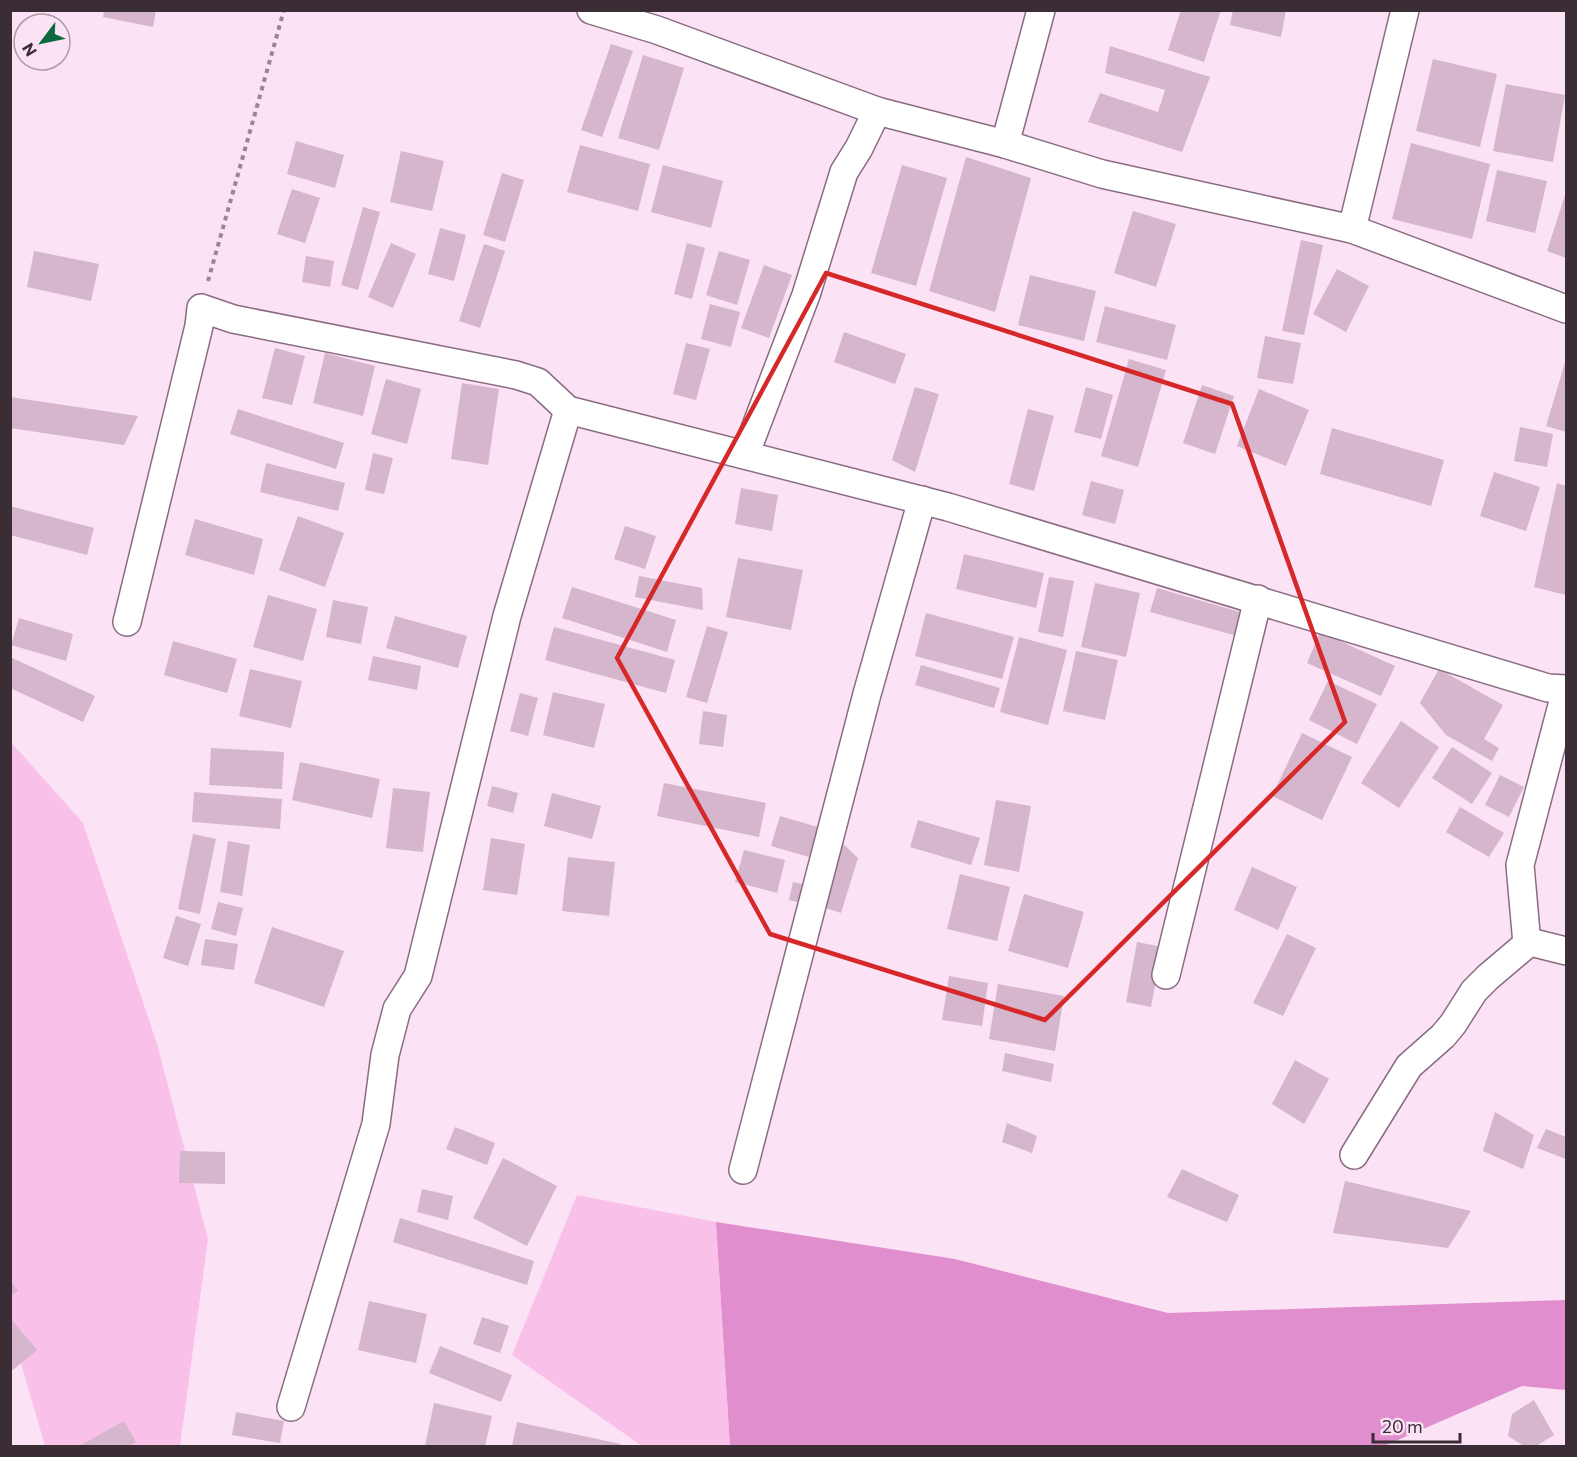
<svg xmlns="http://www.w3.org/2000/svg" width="1577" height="1457" viewBox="0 0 1577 1457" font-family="Commissioner,sans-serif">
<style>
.green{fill:#f9c1ea}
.forest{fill:#e08ecd}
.building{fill:#d5b6cd}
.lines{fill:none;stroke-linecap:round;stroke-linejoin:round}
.street-casing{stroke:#896c81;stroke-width:30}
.path{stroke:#998694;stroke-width:4;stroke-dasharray:4.5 4.5;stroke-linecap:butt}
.street{stroke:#fff;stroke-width:27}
.marked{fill:none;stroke:#d62828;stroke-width:4.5;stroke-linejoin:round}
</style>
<rect width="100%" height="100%" fill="#fce2f5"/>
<g class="green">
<polygon points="10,741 83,823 157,1044 208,1239 180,1446 45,1446 11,1329"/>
<polygon points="577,1195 716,1222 730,1446 642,1446 512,1355"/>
</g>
<polygon class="forest" points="716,1222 955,1259 1168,1313 1566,1300 1566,1390 1522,1386 1384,1446 730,1446"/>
<g class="building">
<polygon points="104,10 156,10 153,27 103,17"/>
<polygon points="1181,10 1221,10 1204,62 1168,50"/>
<polygon points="1233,10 1286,10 1281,37 1230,25"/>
<polygon points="611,44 633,51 602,137 581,130"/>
<polygon points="1110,46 1210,77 1182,152 1088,122 1100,93 1158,112 1165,90 1105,73"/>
<polygon points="643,55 684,68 659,150 618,138"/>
<polygon points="1433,59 1497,74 1480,147 1416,131"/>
<polygon points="1506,84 1565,95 1553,162 1493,151"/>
<polygon points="296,141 344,155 335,188 287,174"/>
<polygon points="1411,143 1490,164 1472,239 1392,219"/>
<polygon points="580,145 650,164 638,211 567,192"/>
<polygon points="401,151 444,161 432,211 390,202"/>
<polygon points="966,157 1031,178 995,312 929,291"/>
<polygon points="663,165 723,181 711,228 651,212"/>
<polygon points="902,165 947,178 916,286 871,273"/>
<polygon points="1497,170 1547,181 1535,233 1486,221"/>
<polygon points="502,173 524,180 505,242 483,235"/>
<polygon points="292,189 320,198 305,243 277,234"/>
<polygon points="1566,192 1566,258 1547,251"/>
<polygon points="363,207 380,212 358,290 341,285"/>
<polygon points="1133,211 1176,224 1156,287 1114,273"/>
<polygon points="440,228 466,235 454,281 428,274"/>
<polygon points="1301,240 1323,245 1304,335 1282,331"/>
<polygon points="391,243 416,254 393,308 368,297"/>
<polygon points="687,243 705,248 692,299 674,294"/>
<polygon points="484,244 505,251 480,328 459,321"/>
<polygon points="34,251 99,264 91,301 27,287"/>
<polygon points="719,251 750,260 737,305 706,295"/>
<polygon points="306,256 334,261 330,287 302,282"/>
<polygon points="764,265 792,275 769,338 741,328"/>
<polygon points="1337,269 1369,286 1346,332 1313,314"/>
<polygon points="1030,275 1096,291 1084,341 1018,325"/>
<polygon points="710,304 740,312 731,347 701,339"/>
<polygon points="1105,306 1176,325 1167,360 1096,342"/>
<polygon points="844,332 906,354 895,384 834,362"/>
<polygon points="1265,336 1301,343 1293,384 1257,378"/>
<polygon points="686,343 710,349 696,400 673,394"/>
<polygon points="275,348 305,356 292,405 262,398"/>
<polygon points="325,353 375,366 363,416 313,403"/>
<polygon points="1129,359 1166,370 1138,467 1101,456"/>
<polygon points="1566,359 1566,432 1546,426"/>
<polygon points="386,379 421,389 407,444 371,434"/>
<polygon points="462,383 499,389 488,465 451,459"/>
<polygon points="1202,385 1234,396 1215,454 1183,443"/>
<polygon points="915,387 939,394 915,472 892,460"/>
<polygon points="1086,387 1113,395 1101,439 1074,432"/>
<polygon points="1259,389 1309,410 1286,466 1237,446"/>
<polygon points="10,397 138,416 124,445 10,428"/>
<polygon points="238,409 344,443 336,469 230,434"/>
<polygon points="1028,409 1054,416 1034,491 1009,484"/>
<polygon points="1520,427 1553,434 1547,467 1514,461"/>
<polygon points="1332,428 1444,460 1431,506 1320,474"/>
<polygon points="373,453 393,458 384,494 365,490"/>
<polygon points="266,463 345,483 338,511 260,492"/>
<polygon points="1494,472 1540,487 1526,531 1480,516"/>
<polygon points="1091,481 1124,490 1115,524 1082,515"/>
<polygon points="1557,483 1566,486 1566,595 1534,587"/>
<polygon points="741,488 778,495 772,531 735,524"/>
<polygon points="10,506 94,528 87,555 10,535"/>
<polygon points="298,516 344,533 325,587 279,570"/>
<polygon points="195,519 263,539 254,575 185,555"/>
<polygon points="625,526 656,536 645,569 614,559"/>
<polygon points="964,554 1044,573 1036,608 956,589"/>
<polygon points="738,558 803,570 791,630 726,617"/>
<polygon points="639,576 702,588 703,610 635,597"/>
<polygon points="1049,577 1074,581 1063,637 1038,632"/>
<polygon points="1095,583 1140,593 1126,657 1081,647"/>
<polygon points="572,587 676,620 667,652 562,618"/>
<polygon points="1157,588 1247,614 1241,637 1150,612"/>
<polygon points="268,595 317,609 303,661 253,647"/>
<polygon points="333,600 368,607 361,644 326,637"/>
<polygon points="926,613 1014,637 1002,679 915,656"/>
<polygon points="395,616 467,636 458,668 386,648"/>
<polygon points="19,618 73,634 66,661 11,645"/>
<polygon points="707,626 728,632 707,703 686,697"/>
<polygon points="554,627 675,660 666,693 545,660"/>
<polygon points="1320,632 1395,666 1381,696 1307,663"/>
<polygon points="1019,637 1067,650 1048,725 1000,712"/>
<polygon points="173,641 237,659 227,693 164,675"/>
<polygon points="1076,651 1118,660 1105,720 1063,711"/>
<polygon points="373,656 421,666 417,690 368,680"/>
<polygon points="10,657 95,696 83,722 10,688"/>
<polygon points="921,665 1000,688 994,708 915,685"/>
<polygon points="250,669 302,681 291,728 239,716"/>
<polygon points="1439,669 1503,705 1484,739 1499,748 1492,761 1446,735 1420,703"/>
<polygon points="1328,681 1377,704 1357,744 1309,720"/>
<polygon points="553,692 605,704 594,748 543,735"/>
<polygon points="520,693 538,698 528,736 510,731"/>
<polygon points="703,711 727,715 723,747 699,744"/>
<polygon points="1401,721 1439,747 1399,808 1361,783"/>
<polygon points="1302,733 1352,757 1322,820 1272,796"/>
<polygon points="1452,747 1492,773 1472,804 1432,778"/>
<polygon points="211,748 284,752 282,789 209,785"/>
<polygon points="300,762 380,779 372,818 292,800"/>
<polygon points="1500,775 1524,787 1509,817 1485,805"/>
<polygon points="664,783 766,803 759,837 657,816"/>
<polygon points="492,786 518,793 513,813 487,806"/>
<polygon points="393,788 430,792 423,852 386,848"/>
<polygon points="194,792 282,799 280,829 192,822"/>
<polygon points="552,793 601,806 592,839 544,826"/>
<polygon points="996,800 1031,806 1019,872 984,865"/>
<polygon points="1460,807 1504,833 1489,857 1446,832"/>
<polygon points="780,816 818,827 809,857 771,846"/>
<polygon points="918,820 980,838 971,865 910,847"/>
<polygon points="193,834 216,839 200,914 178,909"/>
<polygon points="836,837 858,858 841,913 816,905"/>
<polygon points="491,838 525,844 517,895 483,890"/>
<polygon points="228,841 250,845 242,896 220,892"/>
<polygon points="744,850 785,860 777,893 735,882"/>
<polygon points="568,857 615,862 609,916 562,911"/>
<polygon points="1252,867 1297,887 1278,930 1234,910"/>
<polygon points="960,874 1010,887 997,941 947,929"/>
<polygon points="793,882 806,885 802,903 789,900"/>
<polygon points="1024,894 1084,912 1068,968 1008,951"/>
<polygon points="218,902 243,908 236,936 211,929"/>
<polygon points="176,916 201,924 188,966 163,958"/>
<polygon points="272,927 344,951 324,1007 254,983"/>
<polygon points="1287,934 1316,948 1283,1016 1253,1003"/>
<polygon points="205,939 238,944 234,970 201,965"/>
<polygon points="1137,942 1162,947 1151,1007 1126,1002"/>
<polygon points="949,976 988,983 982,1026 942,1020"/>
<polygon points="998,984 1064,996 1055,1051 989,1039"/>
<polygon points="1005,1053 1054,1064 1051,1082 1002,1071"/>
<polygon points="1295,1060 1329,1079 1304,1124 1272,1104"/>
<polygon points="1495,1112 1534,1135 1523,1169 1483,1151"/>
<polygon points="1007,1123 1037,1136 1032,1153 1002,1142"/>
<polygon points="455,1127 495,1143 487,1165 446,1149"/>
<polygon points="1546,1129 1566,1137 1566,1159 1537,1148"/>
<polygon points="180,1151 225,1152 225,1184 179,1183"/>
<polygon points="503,1158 557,1186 527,1246 473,1218"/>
<polygon points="1182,1169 1239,1195 1227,1222 1167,1197"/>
<polygon points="1345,1181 1471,1211 1448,1248 1333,1233"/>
<polygon points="422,1189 453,1196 448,1220 417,1212"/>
<polygon points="400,1218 534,1261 527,1285 393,1242"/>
<polygon points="10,1280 18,1291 10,1296"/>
<polygon points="369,1301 427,1314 416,1363 358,1350"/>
<polygon points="482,1317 509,1326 500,1353 473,1344"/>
<polygon points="10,1318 37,1350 13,1370 10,1367"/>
<polygon points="440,1346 512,1375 501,1402 429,1373"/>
<polygon points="1534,1400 1554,1435 1536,1446 1524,1446 1508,1436 1512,1414"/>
<polygon points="434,1403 492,1416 485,1446 425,1446"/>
<polygon points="236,1412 284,1421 280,1443 232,1435"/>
<polygon points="124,1421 136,1442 128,1446 79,1446"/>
<polygon points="517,1422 621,1444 620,1446 512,1446"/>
</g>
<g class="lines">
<defs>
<g id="street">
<polyline points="591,10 657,30 877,111 1005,144 1102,174 1352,229 1566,309"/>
<polyline points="1005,144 1041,10"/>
<polyline points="1352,229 1405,10"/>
<polyline points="745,455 806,295 844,172 859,148 877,111"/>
<polyline points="127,622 199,326 201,308 233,319 516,375 538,382 568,410 948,507 1548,688 1566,689"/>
<polyline points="1527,944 1520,865 1566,690"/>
<polyline points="1166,975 1258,599"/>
<polyline points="1354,1155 1409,1066 1443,1036 1453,1024 1474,991 1488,977 1527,944 1534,943 1566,951"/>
<polyline points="743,1170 867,694 922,500"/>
<polyline points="291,1407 376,1124 385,1055 397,1009 418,976 507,616 568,410"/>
</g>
</defs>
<use href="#street" class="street-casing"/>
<polyline class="path" points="208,281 284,10"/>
<use href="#street" class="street"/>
</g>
<path class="marked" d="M 826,273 L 1232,404 L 1345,722 L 1045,1020 L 770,934 L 617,658 Z"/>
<rect width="1577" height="1457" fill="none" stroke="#3a2d36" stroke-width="24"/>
<g transform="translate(42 42) rotate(238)"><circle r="28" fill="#fce2f5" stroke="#ae9aa9" stroke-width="1.5"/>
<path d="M0-4.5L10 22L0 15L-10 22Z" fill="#0a693e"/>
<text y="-9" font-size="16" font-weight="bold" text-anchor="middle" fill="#3a2d36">N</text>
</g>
<path d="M1373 1433v9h87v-9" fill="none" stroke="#3a2d36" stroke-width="3"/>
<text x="1382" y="1433" font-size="18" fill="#3a2d36" stroke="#fce2f5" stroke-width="4.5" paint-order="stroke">20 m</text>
</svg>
